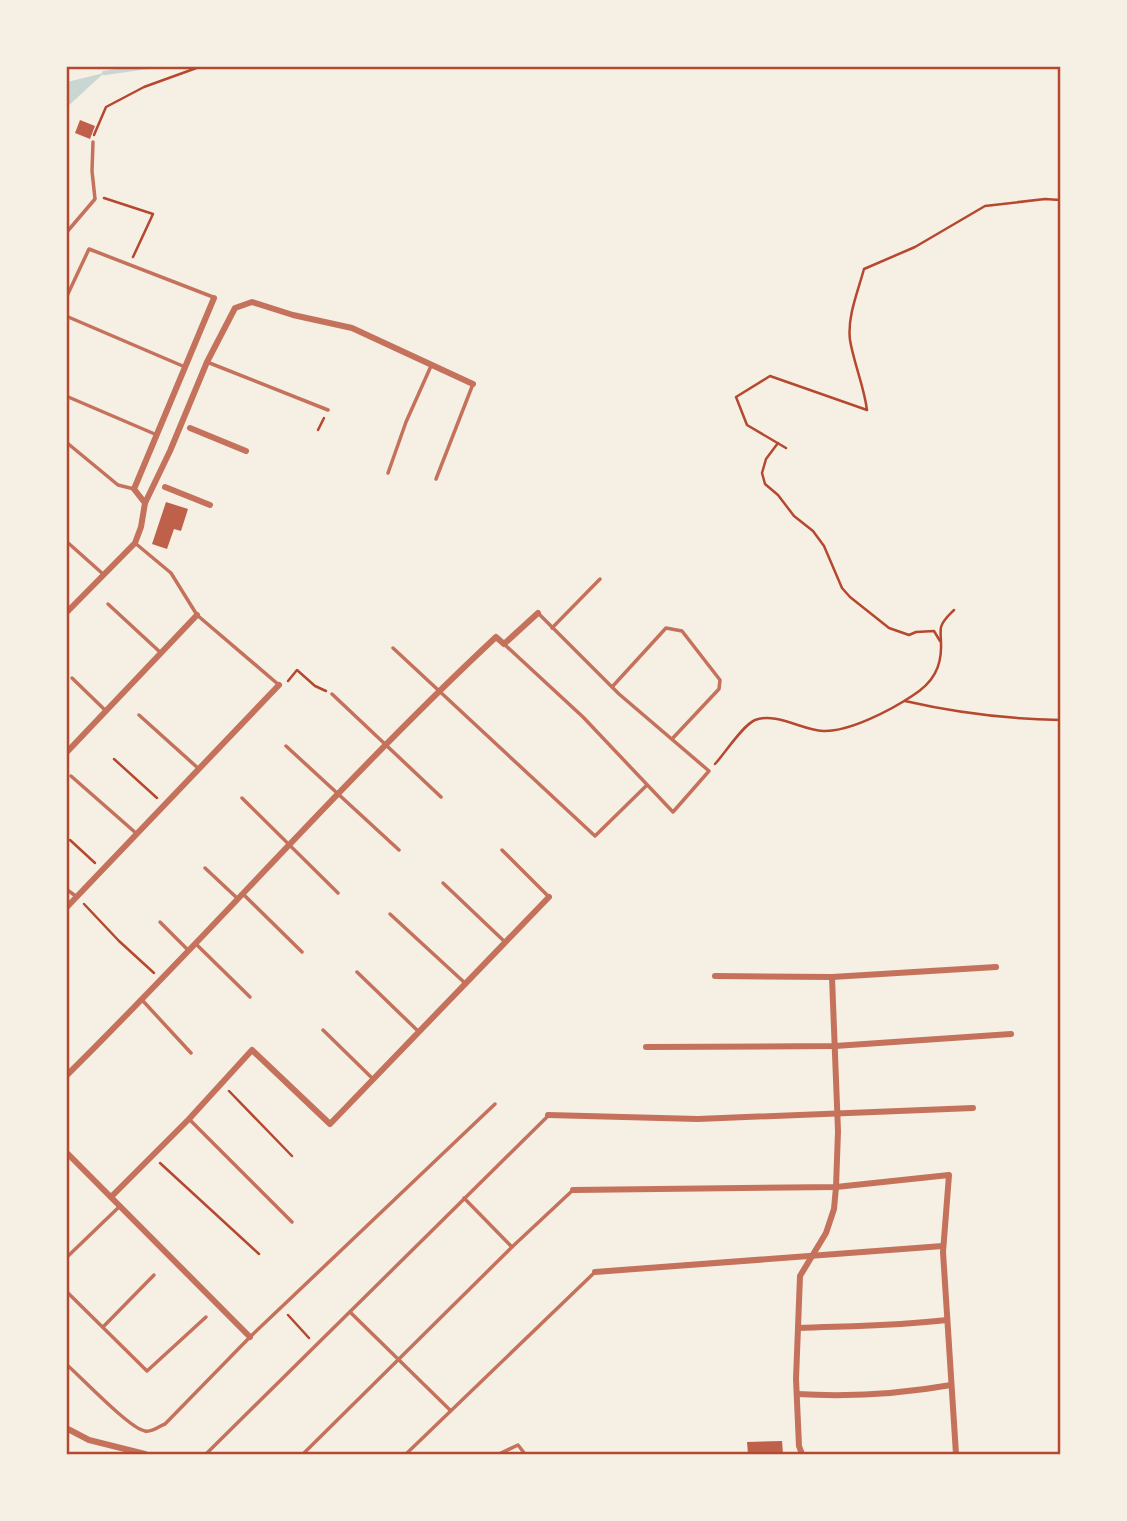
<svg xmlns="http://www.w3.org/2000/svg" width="1127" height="1521" viewBox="0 0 1127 1521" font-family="'DM Sans',sans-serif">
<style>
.water{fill:#c9d6d2}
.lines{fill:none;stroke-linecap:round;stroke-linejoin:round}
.stream{stroke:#c9d6d2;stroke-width:4.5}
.building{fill:#bf614a}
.path{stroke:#b5482f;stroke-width:2.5}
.service{stroke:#c5725c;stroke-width:3.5}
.minor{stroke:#c5725c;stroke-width:6}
.neatline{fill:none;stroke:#b5482f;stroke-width:2.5}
</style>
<rect width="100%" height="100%" fill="#f6efe4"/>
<polygon class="water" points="104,73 67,107 67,109 67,82"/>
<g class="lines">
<polyline class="stream" points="104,73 153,66"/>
</g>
<g class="building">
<polygon points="80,120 95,126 90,139 75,133"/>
<polygon points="166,502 188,509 181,531 174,529 167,549 152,544"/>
<polygon points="782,1441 783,1454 748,1454 747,1442"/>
</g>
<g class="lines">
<g class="path">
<polyline points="94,135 106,107 144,87 202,66"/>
<polyline points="104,198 153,214 133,257"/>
<polyline points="318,430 324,418"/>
<polyline points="778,443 766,459 762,473 765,484 778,495 794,516 813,531 824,546 842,588 850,597 889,628 909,635 916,632 934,631 940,641"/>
<path d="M 786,448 L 747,425 L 736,397 L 770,376 L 867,410 C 864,386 854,364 850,340 C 847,317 858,291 864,269 L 915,247 L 985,206 L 1045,199 L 1060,200"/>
<polyline points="288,681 297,670 315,686 326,691"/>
<path d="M 905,701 C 957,713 1007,719 1060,720"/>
<polyline points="114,759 157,798"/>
<path d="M 715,764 C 725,753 743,725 755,720 C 776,712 802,730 823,731 C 849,732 891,710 912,696 C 933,683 942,667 941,643 C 941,638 940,632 941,627 C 943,620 949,615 954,610"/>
<polyline points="70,840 95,863"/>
<polyline points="84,904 119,941 154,973"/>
<polyline points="229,1091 292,1156"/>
<polyline points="160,1163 259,1254"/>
<polyline points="288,1315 309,1338"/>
</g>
<g class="service">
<polyline points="66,233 95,199 92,171 93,142"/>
<polyline points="66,298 89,249 213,297"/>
<polyline points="66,316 185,367"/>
<polyline points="207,362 328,410"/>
<polyline points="66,396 157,435"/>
<polyline points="66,442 118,485 134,489"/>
<polyline points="388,473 406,422 431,366"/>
<polyline points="436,479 473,384"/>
<polyline points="66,541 103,574"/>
<polyline points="135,543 171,573 197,615 279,685"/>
<polyline points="108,604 161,653"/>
<polyline points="552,628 600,579"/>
<polyline points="504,644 583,717 673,812 709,771 619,694 538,613"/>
<polyline points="393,648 595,836 647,785"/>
<polyline points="72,678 106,711"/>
<polyline points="612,687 666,628 682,631 720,680 719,689 672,739"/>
<polyline points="332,694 441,797"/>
<polyline points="139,715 199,769"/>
<polyline points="286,746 399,850"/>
<polyline points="71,776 137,834"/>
<polyline points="242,798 338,893"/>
<polyline points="502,850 549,897"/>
<polyline points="205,868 237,898"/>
<polyline points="443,883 505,942"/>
<polyline points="66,889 77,897"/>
<polyline points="243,894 302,952"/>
<polyline points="390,914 466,984"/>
<polyline points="160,922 188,950"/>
<polyline points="196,944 250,997"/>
<polyline points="357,972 419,1032"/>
<polyline points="143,1001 191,1053"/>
<polyline points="323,1030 372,1078"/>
<polyline points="189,1119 292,1222"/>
<polyline points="464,1198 512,1247"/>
<polyline points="66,1258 120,1206"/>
<polyline points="66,1291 147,1371 206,1317"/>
<polyline points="350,1312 450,1410"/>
<polyline points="103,1327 154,1275"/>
<path d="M 66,1364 C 81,1377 130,1429 145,1431 C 152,1433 159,1426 165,1424 L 250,1337 L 495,1104"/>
<polyline points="206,1454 548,1116"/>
<polyline points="303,1454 512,1247 573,1190"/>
<polyline points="406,1454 595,1272"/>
<polyline points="499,1454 518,1445 525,1454"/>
</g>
<g class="minor">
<polyline points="190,428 246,451"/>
<polyline points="165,487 210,505"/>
<polyline points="145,503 170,451 207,362 235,308 252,302 293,315 352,328 473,384"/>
<polyline points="66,613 135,543 141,527 145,503 134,489 214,298"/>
<polyline points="66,753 197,615"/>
<polyline points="66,908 279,685"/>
<polyline points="715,976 832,977 996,967"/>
<polyline points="646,1047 835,1046 1011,1034"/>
<path d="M 66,1076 C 212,932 346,777 496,637 L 504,644 L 538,613"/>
<polyline points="548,1115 698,1119 973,1108"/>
<polyline points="66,1152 250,1337"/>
<polyline points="573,1190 836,1187 949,1175 943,1252 956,1454"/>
<polyline points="111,1197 189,1119 252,1050 330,1124 549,897"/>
<polyline points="595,1272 943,1246"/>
<path d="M 798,1328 C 848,1326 897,1326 947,1320"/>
<path d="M 797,1394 C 848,1397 900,1394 951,1385"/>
<polyline points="66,1428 89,1440 145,1454"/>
<polyline points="802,1454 799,1446 796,1379 800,1276 826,1233 834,1209 836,1187 838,1131 832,977"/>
</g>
</g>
<rect width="1127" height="1521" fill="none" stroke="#f6efe4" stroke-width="136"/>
<rect x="68" y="68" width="991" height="1385" class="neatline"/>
</svg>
